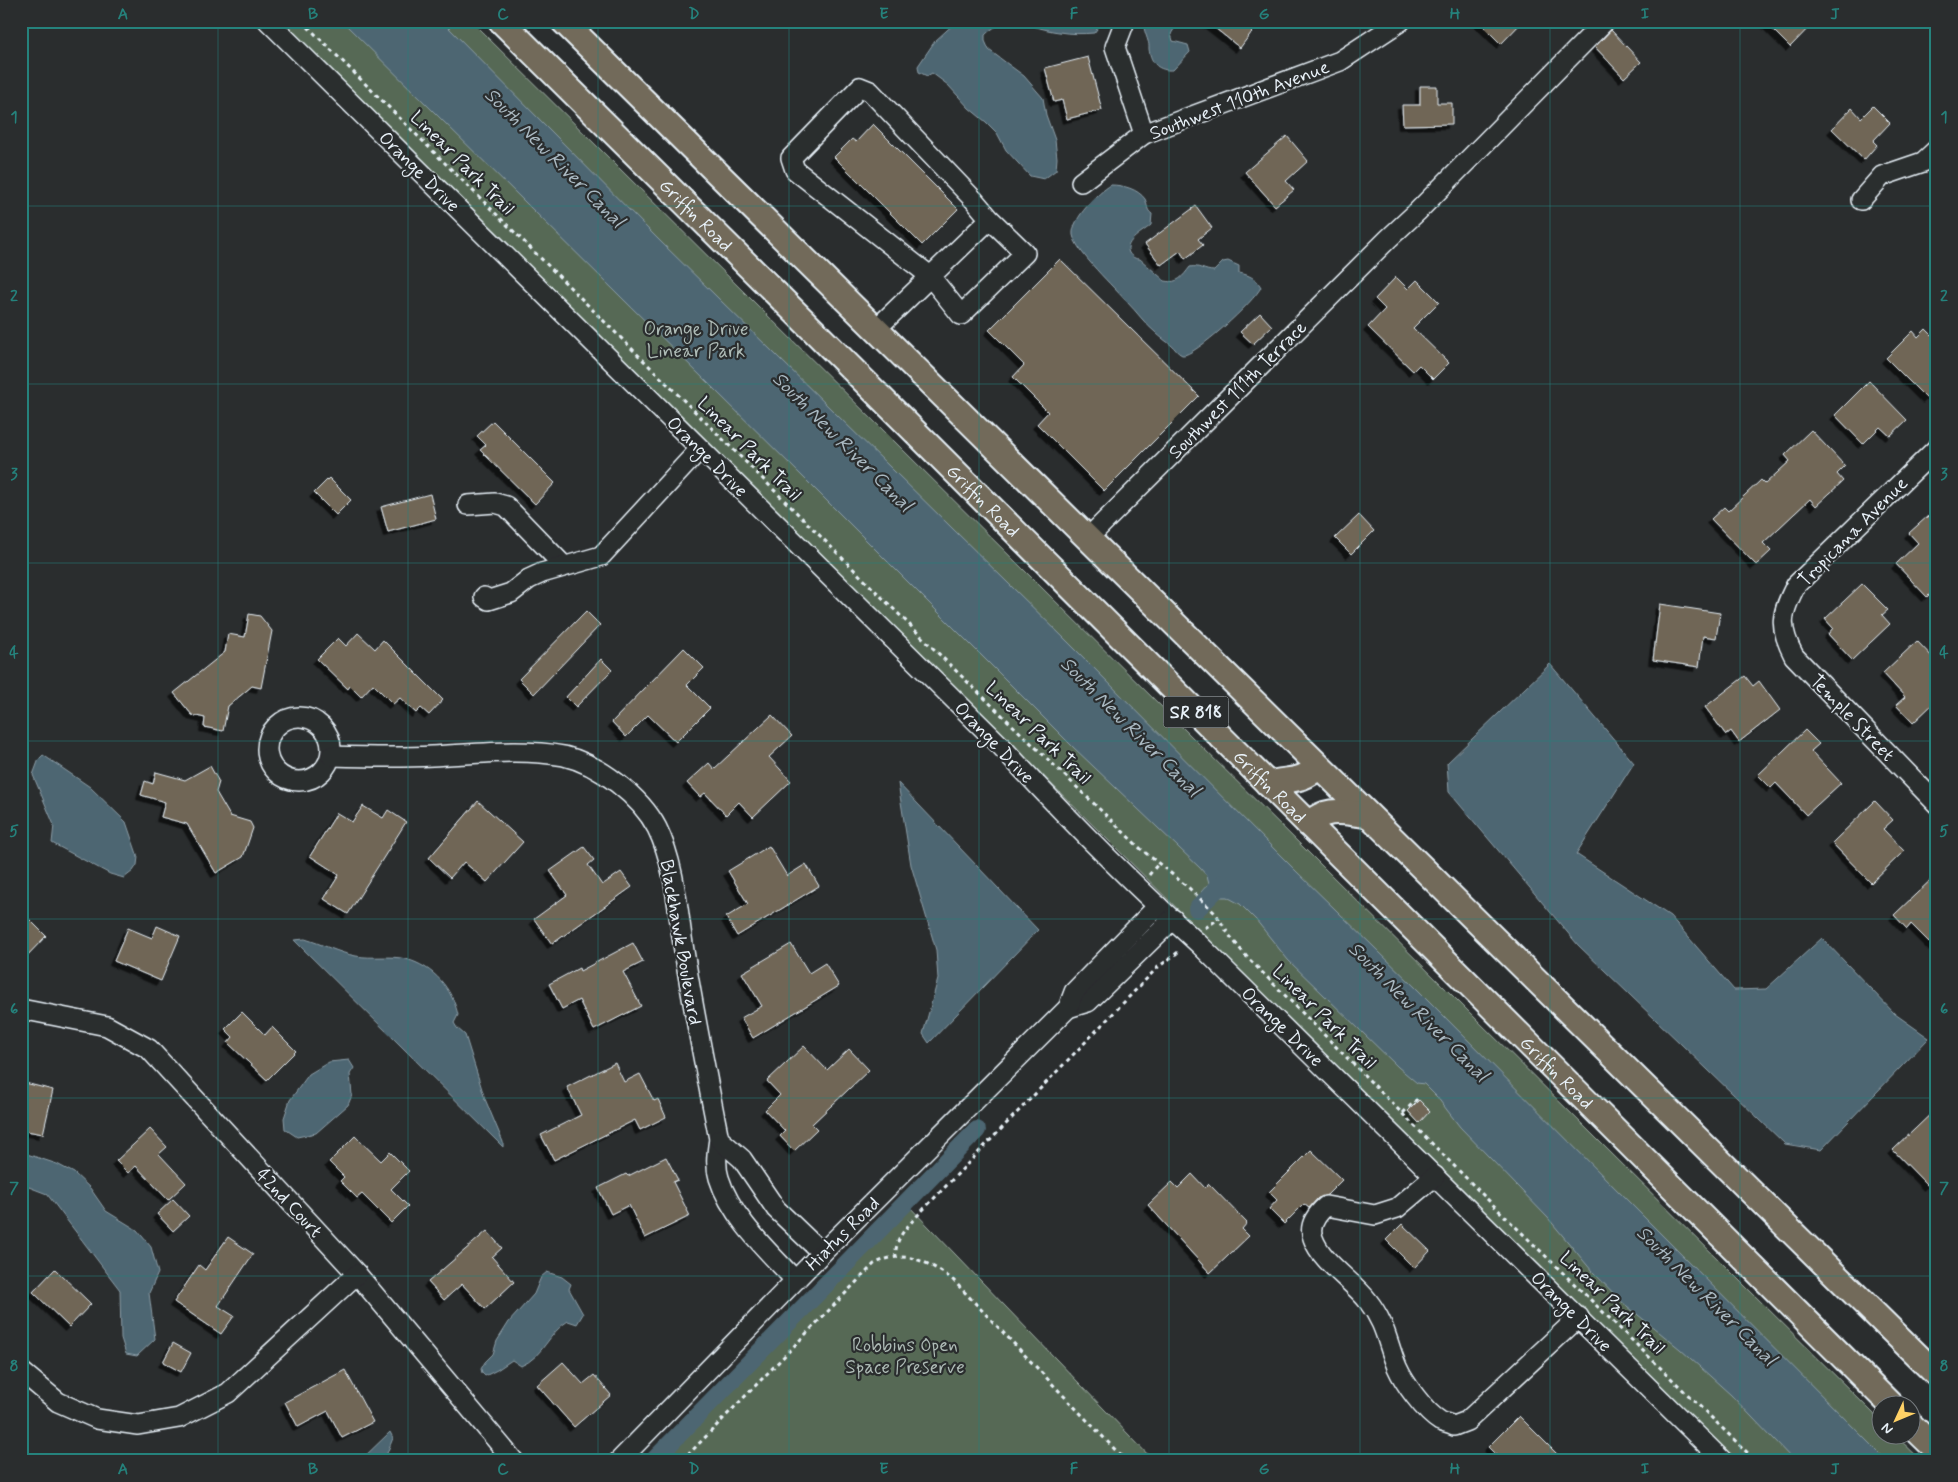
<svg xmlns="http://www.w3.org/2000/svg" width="1958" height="1482" viewBox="0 0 1958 1482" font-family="Mynerve,sans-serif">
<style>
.green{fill:#566954;stroke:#9fada6}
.water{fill:#4e6672;stroke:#8c9ea8}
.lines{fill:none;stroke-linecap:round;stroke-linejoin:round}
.canal{stroke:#4e6672;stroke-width:18}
.building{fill:#706657;stroke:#e8f1f8;filter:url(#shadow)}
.minor-casing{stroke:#e8f1f8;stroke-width:22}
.major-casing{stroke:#e8f1f8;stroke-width:28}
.path{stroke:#e8f1f8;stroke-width:3;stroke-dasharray:4 4;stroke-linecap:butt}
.minor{stroke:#2a2d2e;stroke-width:19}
.major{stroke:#726b5a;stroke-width:24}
.grid{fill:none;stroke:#25827c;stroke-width:1;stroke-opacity:0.55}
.labels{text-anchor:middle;stroke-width:4.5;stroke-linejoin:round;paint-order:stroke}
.shield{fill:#2a2d2e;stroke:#afb6bb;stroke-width:1}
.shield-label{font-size:18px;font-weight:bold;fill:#e8f1f8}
.street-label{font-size:19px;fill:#e8f1f8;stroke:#2a2d2e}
.park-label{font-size:19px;fill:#aebbb6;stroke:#2a2d2e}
.water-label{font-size:20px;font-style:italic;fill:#aab9c2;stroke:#2a2d2e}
.neatline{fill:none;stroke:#25827c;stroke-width:2}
.grid-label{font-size:16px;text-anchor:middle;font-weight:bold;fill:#25827c}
</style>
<defs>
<filter id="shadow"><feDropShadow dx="-4.5" dy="4.5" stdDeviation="0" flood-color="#0009"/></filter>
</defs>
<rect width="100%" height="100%" fill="#2a2d2e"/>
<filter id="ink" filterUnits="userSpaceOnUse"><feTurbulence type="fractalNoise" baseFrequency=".02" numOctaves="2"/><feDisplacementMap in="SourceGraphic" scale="10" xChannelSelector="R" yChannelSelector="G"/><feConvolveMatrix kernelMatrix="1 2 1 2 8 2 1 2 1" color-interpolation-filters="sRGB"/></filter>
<g filter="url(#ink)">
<g class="green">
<polygon points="281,21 471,21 1880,1420 1880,1434 1895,1435 1922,1461 1735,1461"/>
<polygon points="906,1203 1154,1461 655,1461"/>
</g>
<g class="water">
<polygon points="342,21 442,21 658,239 1068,642 1296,871 1417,989 1887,1461 1794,1461 1731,1395 1680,1349 1622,1302 1592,1271 1548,1218 1460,1127 1437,1097 1424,1084 1417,1083 1398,1067 1288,960 1256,920 1240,904 1227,897 1218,897 1212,904 1201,892 1209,883 1207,876 1200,868 1073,747 805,479"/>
<path d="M 957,21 L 1094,22 L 1097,29 L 1094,33 C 1083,34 1070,34 1059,32 C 1032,29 1008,11 985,35 L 985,41 L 989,50 L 1024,76 L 1043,98 L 1046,115 L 1055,140 L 1057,158 L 1056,170 L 1044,179 L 1030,176 L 1006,150 L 997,133 L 986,122 L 969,108 L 948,85 L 932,73 L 927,76 L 919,72 L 918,66 L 935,41 Z"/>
<path d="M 1144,21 L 1179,21 L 1171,34 L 1173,41 L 1188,45 L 1190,52 L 1173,70 C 1159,71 1151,64 1149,49 C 1149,46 1149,43 1148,41 C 1146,34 1143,29 1144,21 Z"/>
<path d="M 1111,185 C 1123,185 1138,189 1145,199 C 1148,205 1146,210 1152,214 L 1151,225 C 1145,231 1123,241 1129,253 C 1132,257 1135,259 1140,259 L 1165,281 C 1178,284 1183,276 1190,267 C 1199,265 1204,271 1214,271 L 1223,262 L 1228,261 L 1239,266 L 1239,273 C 1249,275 1256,278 1261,287 C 1256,300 1193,358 1182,355 C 1177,353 1175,348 1171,345 C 1166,341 1160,337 1156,333 C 1145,324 1137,312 1127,302 C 1115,288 1076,252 1073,235 C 1071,219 1099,192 1111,185 Z"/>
<polygon points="1550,664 1634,763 1576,854 1670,916 1734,990 1766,989 1822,938 1895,1014 1929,1038 1821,1150 1785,1144 1578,945 1449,792 1447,763"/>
<polygon points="43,755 90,787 126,822 138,857 137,865 133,871 124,878 110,874 52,843 54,825 33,775 39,759"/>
<polygon points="898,783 1038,930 929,1043 923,1034 938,979 936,950 911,865"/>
<path d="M 305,939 C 322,944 339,953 356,956 C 372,959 390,955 406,959 C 434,967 452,988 458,1015 L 454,1023 L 457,1028 L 465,1035 L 485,1099 L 503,1142 L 503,1147 L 294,940 Z"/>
<polygon points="349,1060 354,1068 350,1074 352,1095 348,1105 316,1133 297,1137 285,1129 284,1118 290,1100 309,1074 329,1062"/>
<polygon points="21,1152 57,1164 74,1173 90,1188 106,1211 137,1230 151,1247 158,1273 149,1293 155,1339 137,1356 126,1354 121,1338 120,1290 47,1194 21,1184"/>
<path d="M 547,1272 L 562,1277 L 571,1284 L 569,1289 L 583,1314 L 577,1324 L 568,1321 C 549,1332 543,1357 521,1366 L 512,1360 L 497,1370 L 485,1376 L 482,1373 L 481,1369 L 485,1362 L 493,1354 L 497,1341 L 509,1322 L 534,1294 L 541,1277 Z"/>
<polygon points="390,1432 393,1438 384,1461 360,1461"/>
</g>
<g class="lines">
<g class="canal">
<polyline points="1197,909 1223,883"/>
<polyline points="653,1461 977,1130"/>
</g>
</g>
<g class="building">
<polygon points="1206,21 1260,21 1240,48"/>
<polygon points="1478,21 1523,21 1501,44"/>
<polygon points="1764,21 1815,21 1790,47"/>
<polygon points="1611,30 1641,62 1624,78 1595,47"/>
<polygon points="1088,57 1102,110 1067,119 1062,100 1054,102 1045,68"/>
<polygon points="1420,86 1437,86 1437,103 1452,103 1452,124 1403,125 1402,105 1420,105"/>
<polygon points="1873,106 1890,123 1873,141 1877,145 1864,160 1832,129 1852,108 1861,118"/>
<polygon points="873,124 958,209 922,245 834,157 852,139 856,142"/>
<polygon points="1287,136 1308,161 1286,181 1294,190 1275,206 1245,172"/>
<polygon points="1196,206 1212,228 1198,239 1203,245 1185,259 1180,251 1161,265 1145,244"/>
<polygon points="1060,259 1199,396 1104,491 1037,424 1048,412 1013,377 1024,365 989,330"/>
<polygon points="1396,277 1408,289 1417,280 1439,302 1413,328 1449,363 1433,379 1419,365 1413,371 1368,327 1385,309 1375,299"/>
<polygon points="1260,313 1272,326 1253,344 1240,332"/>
<polygon points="1926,329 1937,340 1937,389 1927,399 1886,358 1913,331 1918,337"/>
<polygon points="1869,381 1907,420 1890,436 1880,427 1863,444 1835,415"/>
<polygon points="493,421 555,483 535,504 480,450 486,445 477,436"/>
<polygon points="1811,430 1845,466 1837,474 1843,481 1816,506 1810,499 1763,543 1771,551 1756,565 1711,519 1724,507 1728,511 1761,480 1765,484 1790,461 1785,455"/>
<polygon points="329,478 351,500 336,515 314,493"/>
<polygon points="430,494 436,519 388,532 381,507"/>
<polygon points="1359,515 1374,531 1351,554 1335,538"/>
<polygon points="1928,516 1937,525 1937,587 1927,597 1896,564 1918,543 1909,533"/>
<polygon points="1862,584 1888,610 1882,615 1890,624 1852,660 1828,634 1833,628 1825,619"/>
<polygon points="1660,604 1720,613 1716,638 1703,636 1699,667 1653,660"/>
<polygon points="586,611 600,625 534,694 519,679"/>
<polygon points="249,614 260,616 272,631 261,688 252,686 228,706 223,731 204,727 205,718 192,715 174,693 225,652 228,634 245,637"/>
<polygon points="358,633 375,649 383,640 443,700 429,715 421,708 416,713 400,698 393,704 373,684 361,697 350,686 348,689 317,659 338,638 346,646"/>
<polygon points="1917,641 1937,662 1937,700 1913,723 1896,705 1905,697 1883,673"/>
<polygon points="684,648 704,668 687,685 710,708 676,742 648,715 626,737 612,722"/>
<polygon points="601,659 612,670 576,707 566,697"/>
<polygon points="1745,676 1753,686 1759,681 1780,710 1739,742 1731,731 1726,735 1705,707"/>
<polygon points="772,715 792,736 769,757 791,781 753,817 739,802 726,815 705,793 700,797 687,783 709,763 714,769"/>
<polygon points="1805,730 1819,744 1811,751 1841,783 1806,815 1776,783 1771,788 1758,775"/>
<polygon points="210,766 219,782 216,792 230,816 250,822 253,828 243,857 216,873 187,824 161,817 165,802 141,795 145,781 153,784 156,772 185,780"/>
<polygon points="478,801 523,842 487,882 464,862 450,878 429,858"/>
<polygon points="1875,801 1893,820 1883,829 1904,851 1871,883 1832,843"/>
<polygon points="363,806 383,818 388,810 406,822 348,914 324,899 339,875 310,856 337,813 352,822"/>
<polygon points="769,846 787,876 806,864 819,886 737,936 726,917 748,904 728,871"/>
<polygon points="584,847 594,860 588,865 602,885 621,872 632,887 552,944 534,919 567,895 550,871"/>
<polygon points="1937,874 1937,950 1911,924 1907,929 1894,915"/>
<polygon points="21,911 46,936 21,962"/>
<polygon points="157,926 180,936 161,981 114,961 128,928 152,938"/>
<polygon points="633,943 643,962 623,972 641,1006 594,1030 579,1000 562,1009 549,984 579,968 580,971"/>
<polygon points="791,944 809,973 825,963 839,986 753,1038 741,1018 762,1006 742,973"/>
<polygon points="242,1012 265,1035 272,1027 296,1051 267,1080 228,1043 233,1037 225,1029"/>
<polygon points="804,1046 827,1070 849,1049 869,1070 812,1124 817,1129 794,1151 780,1136 785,1131 765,1110 780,1095 767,1081"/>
<polygon points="615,1063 624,1082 640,1074 654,1101 658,1099 666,1117 640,1130 635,1120 554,1160 541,1135 581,1115 567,1087"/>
<polygon points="21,1082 53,1090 43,1134 21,1130"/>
<polygon points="1419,1100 1430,1111 1419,1123 1408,1111"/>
<polygon points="1937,1108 1937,1177 1928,1186 1893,1150"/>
<polygon points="150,1129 167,1147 159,1154 186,1183 168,1200 136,1166 128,1173 116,1161"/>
<polygon points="355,1136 381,1161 390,1152 409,1171 391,1189 408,1206 391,1223 362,1194 357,1198 340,1181 344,1177 329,1162"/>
<polygon points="1311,1150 1342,1180 1327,1195 1318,1198 1309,1208 1304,1204 1284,1224 1269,1209 1277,1200 1269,1192"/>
<polygon points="666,1157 678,1180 673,1182 690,1216 645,1238 629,1205 611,1214 598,1188 626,1174 628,1176"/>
<polygon points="1192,1174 1205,1188 1209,1184 1247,1223 1242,1229 1249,1236 1210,1273 1148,1205 1172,1182 1178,1188"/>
<polygon points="173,1199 189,1216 173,1231 157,1214"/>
<polygon points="1402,1224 1430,1251 1414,1268 1386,1240"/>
<polygon points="487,1231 502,1248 492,1257 514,1282 485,1309 462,1284 444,1300 428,1282"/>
<polygon points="228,1237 253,1254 218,1306 234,1316 221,1334 174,1302 199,1265 205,1270"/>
<polygon points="55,1269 91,1304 69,1327 33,1292"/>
<polygon points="173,1343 191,1353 181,1372 163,1362"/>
<polygon points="563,1362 583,1384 594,1375 611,1395 574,1427 537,1385"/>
<polygon points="345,1370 373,1422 342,1438 328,1411 298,1427 285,1402"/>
<polygon points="1519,1416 1564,1461 1502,1461 1488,1447"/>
</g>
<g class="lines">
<defs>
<g id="minor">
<path d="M 268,21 L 1001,746 C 1064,815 1130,882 1199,944 L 1723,1461"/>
<polyline points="1125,21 1115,47 1144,134"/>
<polyline points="1081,182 1144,134 1340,61 1401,21"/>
<polyline points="1861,200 1882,176 1923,162 1937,149"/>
<polyline points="875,330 990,219 974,200 870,91 860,87 791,158 795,170 930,276 961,315 1025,253 990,219"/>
<path d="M 1937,448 L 1796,585 C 1781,614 1778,626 1794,656 L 1937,804"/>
<polyline points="468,505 495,503 506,506 564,566"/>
<polyline points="1087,539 1388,239 1417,212 1605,21"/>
<polyline points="484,597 489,600 511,593 529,579 542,573 601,556 700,449"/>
<circle cx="299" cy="749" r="32"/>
<path d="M 331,756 C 365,757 398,758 432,756 C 476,754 521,748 564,756 C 599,764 641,797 657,828 C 676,866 678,916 685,957 C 695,1018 707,1078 719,1139 C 717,1152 715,1165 719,1178 C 731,1217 768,1251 795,1280"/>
<polyline points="1068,1008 1088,1002 1173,919"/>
<polyline points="21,1009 107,1026 149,1049 357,1274 514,1461"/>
<polyline points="719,1139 742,1159 776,1209 822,1253"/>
<path d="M 1435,1176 L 1397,1208 L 1375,1215 L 1326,1206 C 1317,1214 1308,1225 1313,1238 C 1321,1262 1353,1281 1368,1301 C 1386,1324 1387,1343 1397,1367 C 1404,1383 1425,1412 1440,1421 C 1444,1423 1450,1424 1454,1426 L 1467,1421 L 1579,1317"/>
<polyline points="21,1371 58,1402 97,1419 138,1425 179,1418 228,1393 357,1274"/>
<polyline points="619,1461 822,1253 1068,1008 1074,992 1158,906"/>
</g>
<g id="major">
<path id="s1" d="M 501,21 L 802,319 L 1890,1404"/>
<polyline points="563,21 1937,1375"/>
<path d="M 1268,784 C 1288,778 1301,783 1318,767"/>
<path d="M 1308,824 C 1328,806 1344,813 1368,815"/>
<polyline points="1910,1424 1937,1450"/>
</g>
</defs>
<use href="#minor" class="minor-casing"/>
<use href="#major" class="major-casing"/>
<g class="path">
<polyline points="302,21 950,665 1142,850 1189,888 1216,914 1229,935 1246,956 1484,1196 1756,1461"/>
<polyline points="1149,875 1158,864"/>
<polyline points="1205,928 1220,918"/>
<polyline points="1403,1113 1419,1097"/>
<path d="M 896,1258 C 894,1239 906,1228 918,1215 L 1157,968 L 1181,950"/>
<path d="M 682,1461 L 874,1264 C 904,1248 929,1262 953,1280 L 1126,1461"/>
</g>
<use href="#minor" class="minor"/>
<use href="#major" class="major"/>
</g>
</g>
<path class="grid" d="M 218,21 L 218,1461M 408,21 L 408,1461M 598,21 L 598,1461M 789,21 L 789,1461M 979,21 L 979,1461M 1169,21 L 1169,1461M 1360,21 L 1360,1461M 1550,21 L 1550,1461M 1740,21 L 1740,1461M 21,206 L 1937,206M 21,384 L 1937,384M 21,563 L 1937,563M 21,741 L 1937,741M 21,919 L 1937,919M 21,1098 L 1937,1098M 21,1276 L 1937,1276"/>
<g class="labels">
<rect class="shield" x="1163.5" y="696.5" width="65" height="31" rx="4"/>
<g class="shield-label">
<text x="1196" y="718">SR 818</text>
</g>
<g class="street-label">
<text transform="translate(1239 99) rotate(-21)" y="7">Southwest 110th Avenue</text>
<text transform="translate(463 162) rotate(45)" y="7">Linear Park Trail</text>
<text transform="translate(420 171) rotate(45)" y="7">Orange Drive</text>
<text dy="7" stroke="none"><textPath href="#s1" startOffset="275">Griffin Road</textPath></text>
<text transform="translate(1237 389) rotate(-45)" y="7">Southwest 111th Terrace</text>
<text transform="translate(750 448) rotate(45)" y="7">Linear Park Trail</text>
<text transform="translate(708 456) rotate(45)" y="7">Orange Drive</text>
<text dy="7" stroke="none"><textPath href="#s1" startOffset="680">Griffin Road</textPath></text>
<text transform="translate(1852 531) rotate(-45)" y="7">Tropicana Avenue</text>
<text transform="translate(1853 717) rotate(46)" y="7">Temple Street</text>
<text transform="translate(1039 732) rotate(44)" y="7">Linear Park Trail</text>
<text transform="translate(995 742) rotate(46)" y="7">Orange Drive</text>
<text dy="7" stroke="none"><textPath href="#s1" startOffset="1085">Griffin Road</textPath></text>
<text transform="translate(682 942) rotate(80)" y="7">Blackhawk Boulevard</text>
<text transform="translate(1325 1016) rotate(45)" y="7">Linear Park Trail</text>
<text transform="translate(1283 1026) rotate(44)" y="7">Orange Drive</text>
<text dy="7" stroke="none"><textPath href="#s1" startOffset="1490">Griffin Road</textPath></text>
<text transform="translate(290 1202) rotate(47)" y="7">42nd Court</text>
<text transform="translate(842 1233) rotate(-45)" y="7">Hiatus Road</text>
<text transform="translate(1613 1302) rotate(44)" y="7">Linear Park Trail</text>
<text transform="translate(1572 1311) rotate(45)" y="7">Orange Drive</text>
</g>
<g class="park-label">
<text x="696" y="335">Orange Drive<tspan x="696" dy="22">Linear Park</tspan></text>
<text x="905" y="1351">Robbins Open<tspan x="905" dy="22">Space Preserve</tspan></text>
</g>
<g class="water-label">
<text transform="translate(555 157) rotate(45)" y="7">South New River Canal</text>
<text transform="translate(843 441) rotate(45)" y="7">South New River Canal</text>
<text transform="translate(1131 726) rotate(45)" y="7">South New River Canal</text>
<text transform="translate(1419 1011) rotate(45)" y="7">South New River Canal</text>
<text transform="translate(1707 1295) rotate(45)" y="7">South New River Canal</text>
</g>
</g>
<rect width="1958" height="1482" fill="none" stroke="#2a2d2e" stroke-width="55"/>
<g transform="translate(1896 1420) rotate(226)"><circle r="24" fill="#2a2d2e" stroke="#767b7f"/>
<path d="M0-4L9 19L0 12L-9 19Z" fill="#ffd166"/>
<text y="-8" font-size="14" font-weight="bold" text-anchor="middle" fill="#e8f1f8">N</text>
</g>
<rect x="28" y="28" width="1902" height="1426" class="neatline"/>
<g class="grid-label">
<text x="123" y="19">A</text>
<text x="313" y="19">B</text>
<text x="503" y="19">C</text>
<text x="694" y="19">D</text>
<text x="884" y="19">E</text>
<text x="1074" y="19">F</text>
<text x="1264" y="19">G</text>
<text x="1455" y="19">H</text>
<text x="1645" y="19">I</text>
<text x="1835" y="19">J</text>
<text x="14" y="122">1</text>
<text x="1944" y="122">1</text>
<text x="14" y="301">2</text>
<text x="1944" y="301">2</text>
<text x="14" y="479">3</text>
<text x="1944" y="479">3</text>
<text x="14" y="657">4</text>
<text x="1944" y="657">4</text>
<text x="14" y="836">5</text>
<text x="1944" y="836">5</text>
<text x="14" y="1014">6</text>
<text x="1944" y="1014">6</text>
<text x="14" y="1193">7</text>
<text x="1944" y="1193">7</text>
<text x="14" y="1371">8</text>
<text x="1944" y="1371">8</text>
<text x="123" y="1474">A</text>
<text x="313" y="1474">B</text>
<text x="503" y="1474">C</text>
<text x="694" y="1474">D</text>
<text x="884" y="1474">E</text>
<text x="1074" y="1474">F</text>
<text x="1264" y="1474">G</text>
<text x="1455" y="1474">H</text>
<text x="1645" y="1474">I</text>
<text x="1835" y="1474">J</text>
</g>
</svg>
